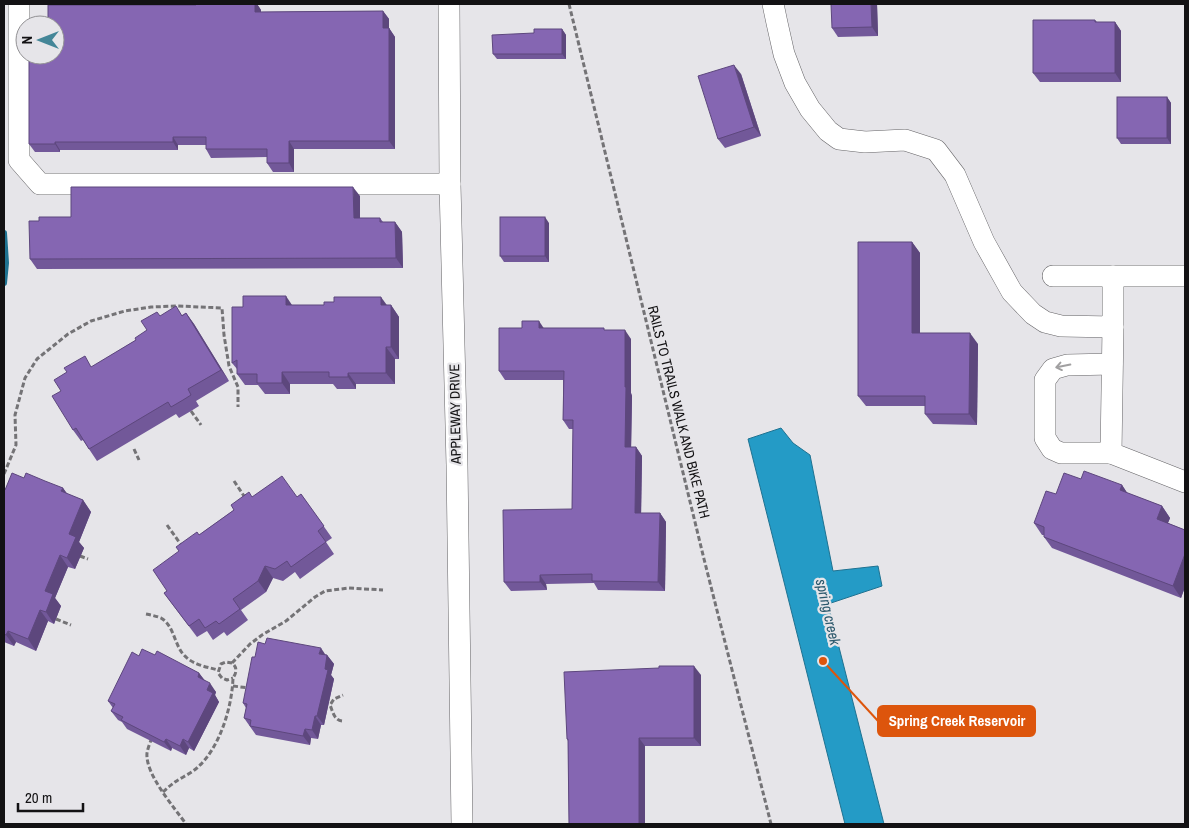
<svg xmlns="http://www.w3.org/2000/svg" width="1189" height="828" viewBox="0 0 1189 828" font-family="'Archivo Narrow',sans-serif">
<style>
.water{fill:#249bc6;stroke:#1f7291}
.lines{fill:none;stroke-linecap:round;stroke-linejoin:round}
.stream{stroke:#1f7291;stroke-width:6}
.minor-casing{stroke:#656467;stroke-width:22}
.path{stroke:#747376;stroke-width:3;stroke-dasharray:5 2.5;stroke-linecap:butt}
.minor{stroke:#fff;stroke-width:21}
.wall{fill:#725899}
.shaded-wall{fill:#5d477d}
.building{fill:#8566b2;stroke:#5d477d}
.oneway{stroke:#a1a0a1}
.labels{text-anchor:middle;stroke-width:4.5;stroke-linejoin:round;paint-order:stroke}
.street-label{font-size:14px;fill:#131214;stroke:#e6e5e9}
.water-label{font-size:15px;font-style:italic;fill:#2b586c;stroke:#e6e5e9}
.leader{fill:none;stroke:#dd550c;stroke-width:2}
.callout-dot{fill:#dd550c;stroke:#e6e5e9;stroke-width:2}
.callout{fill:#dd550c;stroke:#dd550c;stroke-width:2}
.callout-label{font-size:15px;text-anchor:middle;font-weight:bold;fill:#fff}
</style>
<rect width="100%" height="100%" fill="#e6e5e9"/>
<polygon class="water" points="781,428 793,443 810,455 833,571 878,566 882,586 828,604 884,824 845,824 748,439"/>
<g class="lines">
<polyline class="stream" points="4,233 6,263 4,283"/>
<defs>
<g id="minor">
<polyline points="19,4 19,160 40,184 450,184"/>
<polyline points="449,4 450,184 457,465 462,824"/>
<polyline points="773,4 777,23 784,54 795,83 810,109 828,131 839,139 865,142 905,140 936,150 955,175 984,242 1012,292 1033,314 1045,322 1061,326 1113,327 1113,276 1053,276"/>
<polyline points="1113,276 1185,276"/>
<polyline points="1113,327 1111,453 1185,482"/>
<polyline points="1111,453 1061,453 1052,449 1045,438 1045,380 1053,369 1067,365 1112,364"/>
</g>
</defs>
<use href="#minor" class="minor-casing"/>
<g class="path">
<polyline points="569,4 704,559 771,824"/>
<polyline points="191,411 201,425"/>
<polyline points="134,449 139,460"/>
<polyline points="4,474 16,445 15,415 25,378 37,359 68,334 91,321 125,311 151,307 178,306 222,308 224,335 229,366 238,387 238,407"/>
<polyline points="234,481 246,499"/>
<polyline points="167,525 182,546"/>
<polyline points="80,556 88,559"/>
<path d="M 146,614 C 151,615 156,616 161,618 C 175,626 174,647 186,657 C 194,665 207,667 218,670"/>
<polyline points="56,619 71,625"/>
<polyline points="232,663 250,644 262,635 286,621 315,597 325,591 349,588 383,590"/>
<polyline points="233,686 249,688"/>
<path d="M 342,721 C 334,720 333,712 330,705 L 334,699 L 343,695"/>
<path d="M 152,738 C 150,742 148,748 147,753 C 145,774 174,807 186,824"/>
<path d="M 163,792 C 167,788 171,785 175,782 C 182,777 192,773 198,767 C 220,747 232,707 233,678 C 237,672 237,667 232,663 L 226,662 L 221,664 L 218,673 L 222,678 L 227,680 L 233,678"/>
</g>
<use href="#minor" class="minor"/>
</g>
<g class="wall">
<polygon points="257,4 261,10 261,12 383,11 389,19 389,28 395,37 395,149 294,149 294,172 273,172 267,163 267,157 211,158 206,149 206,145 178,145 178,150 60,150 60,152 35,152 29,144 196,5"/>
<polygon points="877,4 878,36 838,37 832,28"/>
<polygon points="1095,20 1097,22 1115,22 1121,31 1121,82 1040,82 1033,73"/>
<polygon points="562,29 566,35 566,59 497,59 493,54 534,33"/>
<polygon points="741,74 761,136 725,148 718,139"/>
<polygon points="1167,97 1171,103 1171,144 1121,144 1117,138"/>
<polygon points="360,196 360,218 380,218 383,222 395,222 402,232 403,268 37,269 30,259 39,221 71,217"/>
<polygon points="549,223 549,262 504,262 500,256"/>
<polygon points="912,242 920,253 920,333 978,344 977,425 933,424 925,414 925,406 866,406 858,396"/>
<polygon points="292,305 391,305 399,317 399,359 395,359 395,384 356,384 356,389 337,389 333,384 290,384 290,394 265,394 258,385 245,385 237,374 237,369 232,363"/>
<polygon points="186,313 194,324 229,381 196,401 199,406 191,411 179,418 176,414 97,461 83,440 81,441 73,430 61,391 67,372 92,367 136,340 147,330 160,316 182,315"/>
<polygon points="544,328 605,330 631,339 631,393 632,396 631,447 636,447 642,456 641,513 660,513 666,522 665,591 598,590 594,583 546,584 547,590 511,591 504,582 572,509 573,429 569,429 563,420 563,380 505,380 499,371"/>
<polygon points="24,478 63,488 67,494 83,500 91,512 79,542 84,548 75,569 68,567 55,598 61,606 54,624 48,621 36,651 16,642 14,646 4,642 4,489 5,490"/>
<polygon points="1081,479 1122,485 1127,493 1162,506 1170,518 1168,523 1185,530 1185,587 1181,598 1052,548 1044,537 1044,535 1042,535 1034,523 1056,494"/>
<polygon points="301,494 332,538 326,542 334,554 300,579 295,572 283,581 273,578 266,592 241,610 248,620 227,636 224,632 213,640 207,631 197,637 164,593 167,591 179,551 199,535 252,497 297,497"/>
<polygon points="155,655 199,673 205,681 216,692 215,695 219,702 194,751 189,748 186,755 172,748 171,751 127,729 122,722 118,720 111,711 113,708 108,701 139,656"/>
<polygon points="325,655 327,655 334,664 331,675 334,679 324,725 321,725 318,739 311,738 310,745 256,735 244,718 246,708 243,703 255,657"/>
<polygon points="659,668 701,675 701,746 645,746 645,824 569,824 568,741 567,739"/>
</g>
<g class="shaded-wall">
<polygon points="255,4 257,4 261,10 261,21 255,12"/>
<polygon points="871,4 877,4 878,36 872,27"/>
<polygon points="383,11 389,19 389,37 383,28"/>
<polygon points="1115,22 1121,31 1121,82 1115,73"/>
<polygon points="389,28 395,37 395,149 389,141"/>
<polygon points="562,29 566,35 566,59 562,54"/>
<polygon points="734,65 741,74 761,136 754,127"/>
<polygon points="1167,97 1171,103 1171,144 1167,138"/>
<polygon points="173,137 178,145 178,150 173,142"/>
<polygon points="289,141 294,149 294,172 289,163"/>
<polygon points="55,142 60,150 60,152 55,144"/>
<polygon points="353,187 360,196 360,228 354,218"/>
<polygon points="545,217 549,223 549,262 545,256"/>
<polygon points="395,222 402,232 403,268 396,258"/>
<polygon points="912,242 920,253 920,344 912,333"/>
<polygon points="286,296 294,308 286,305"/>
<polygon points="381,297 389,308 381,305"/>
<polygon points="391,305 399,317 399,359 391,347"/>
<polygon points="186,313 194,324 229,381 221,370"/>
<polygon points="539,321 545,330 539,328"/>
<polygon points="625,330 631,339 631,393 632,396 631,456 625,447"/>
<polygon points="970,333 978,344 977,425 969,414"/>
<polygon points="386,347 395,359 395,384 386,373"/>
<polygon points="282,372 290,384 290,394 282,383"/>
<polygon points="348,373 356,384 356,389 348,377"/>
<polygon points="636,447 642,456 641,522 635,513"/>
<polygon points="1122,485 1130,497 1120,490"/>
<polygon points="63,488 71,499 61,491"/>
<polygon points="83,500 91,512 79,542 84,548 75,569 67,558 69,534"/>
<polygon points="1162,506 1170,518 1165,530 1157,519"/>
<polygon points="660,513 666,522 665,591 658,582"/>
<polygon points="1185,554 1185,587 1181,598 1173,586"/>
<polygon points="60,555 68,567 55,598 61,606 54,624 46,612 45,591"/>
<polygon points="265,566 273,578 266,592 258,581"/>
<polygon points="540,575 546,584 547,590 540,582"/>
<polygon points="40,610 48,621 36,651 28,639"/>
<polygon points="8,631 16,642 14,646 6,635"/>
<polygon points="321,648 327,657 319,654"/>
<polygon points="327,655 334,664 331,675 334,679 324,725 317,716"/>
<polygon points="694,666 701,675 701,746 694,738"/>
<polygon points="199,673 206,682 198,677"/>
<polygon points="210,683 216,692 215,695 219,702 194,751 188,742 207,690"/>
<polygon points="315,716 321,725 318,739 312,730"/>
<polygon points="305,729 311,738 310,745 303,736"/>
<polygon points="639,738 645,746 645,824 639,824"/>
<polygon points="166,739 172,748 171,751 164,742"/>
<polygon points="183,739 189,748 186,755 180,746"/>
</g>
<g class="building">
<polygon points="196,4 255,4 255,12 383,11 383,28 389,28 389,141 289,141 289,163 267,163 267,149 206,149 206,137 173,137 173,142 55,142 55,144 29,144 29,55 55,55 55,25 48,25 48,5 196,5"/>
<polygon points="831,4 871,4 872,27 832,28"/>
<polygon points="1033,20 1095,20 1095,22 1115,22 1115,73 1033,73"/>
<polygon points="534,29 562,29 562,54 493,54 492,35 534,33"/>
<polygon points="734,65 754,127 718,139 698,76"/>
<rect x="1117" y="97" width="50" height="41"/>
<polygon points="71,187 353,187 354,218 380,218 380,222 395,222 396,258 30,259 29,221 39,221 39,217 71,217"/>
<rect x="500" y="217" width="45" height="39"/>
<polygon points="858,242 912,242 912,333 970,333 969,414 925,414 925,396 858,396"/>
<polygon points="243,296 286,296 286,305 324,305 324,302 334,302 334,297 381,297 381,305 391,305 391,347 386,347 386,373 348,373 348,377 329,377 329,372 282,372 282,383 257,383 257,374 237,374 237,360 232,363 232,307 243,307"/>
<polygon points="176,306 182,316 186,313 221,370 188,389 191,395 183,400 171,407 168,402 89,449 76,428 73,430 52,396 61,391 54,380 67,372 64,368 85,356 91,367 136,340 135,338 147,330 141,321 157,312 160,316"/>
<polygon points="522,321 539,321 539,328 604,328 604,330 625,330 625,387 626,387 625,447 636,447 635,513 660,513 658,582 592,581 592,574 540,575 540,582 504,582 503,510 572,509 573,420 563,420 564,371 499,371 499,328 522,328"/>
<polygon points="1084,471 1122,485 1120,490 1162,506 1157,519 1185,530 1185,554 1173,586 1044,537 1044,527 1034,523 1046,491 1056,494 1064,473 1081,479"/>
<polygon points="12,473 24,478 26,473 45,481 63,488 61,491 83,500 69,534 76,537 67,558 60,555 45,591 53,594 46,612 40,610 28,639 8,631 6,635 4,634 4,489 5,490"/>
<polygon points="282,476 297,497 301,494 324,526 318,531 326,542 291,567 287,561 275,569 265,566 258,581 233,599 240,609 219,624 216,621 205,628 199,619 189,626 164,593 167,591 153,570 179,551 176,547 197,532 199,535 234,510 231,505 249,492 252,497"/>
<polygon points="267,638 321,648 319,654 327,655 325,669 328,670 317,716 315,716 312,730 305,729 303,736 250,726 251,720 244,718 247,704 243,703 252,657 255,657 258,642 265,644"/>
<polygon points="142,649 155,655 157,651 199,673 198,677 210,683 207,690 213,693 188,742 183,739 180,746 166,739 164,742 121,720 123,717 111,711 115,704 108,701 132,652 139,656"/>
<polygon points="659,666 694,666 694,738 639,738 639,824 569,824 568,739 567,739 564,672 659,668"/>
</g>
<defs><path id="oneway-shaft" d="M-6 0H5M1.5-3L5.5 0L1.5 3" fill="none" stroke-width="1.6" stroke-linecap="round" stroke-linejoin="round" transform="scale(1.25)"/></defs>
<use class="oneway" href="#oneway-shaft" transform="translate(1063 366) rotate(169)"/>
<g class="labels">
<g class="street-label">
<text transform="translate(679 412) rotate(76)" y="5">RAILS TO TRAILS WALK AND BIKE PATH</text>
<text transform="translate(455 414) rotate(-91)" y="5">APPLEWAY DRIVE</text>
</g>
<g class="water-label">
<text transform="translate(828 612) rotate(77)" y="5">spring creek</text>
</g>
</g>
<path class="leader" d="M823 661L878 721"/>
<circle class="callout-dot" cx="823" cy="661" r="5"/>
<rect class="callout" x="878" y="706" width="157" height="30" rx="5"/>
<g class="callout-label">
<text x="957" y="726">Spring Creek Reservoir</text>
</g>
<rect width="1189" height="828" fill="none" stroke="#131214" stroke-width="10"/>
<g transform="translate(40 40) rotate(270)"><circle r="24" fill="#e6e5e9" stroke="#929194"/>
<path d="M0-4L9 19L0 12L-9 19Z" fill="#448698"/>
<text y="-8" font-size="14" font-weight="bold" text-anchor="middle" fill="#131214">N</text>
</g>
<path d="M18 803v8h65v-8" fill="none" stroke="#131214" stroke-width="2.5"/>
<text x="25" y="803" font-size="15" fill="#131214" stroke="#e6e5e9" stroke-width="4" paint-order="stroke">20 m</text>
</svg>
